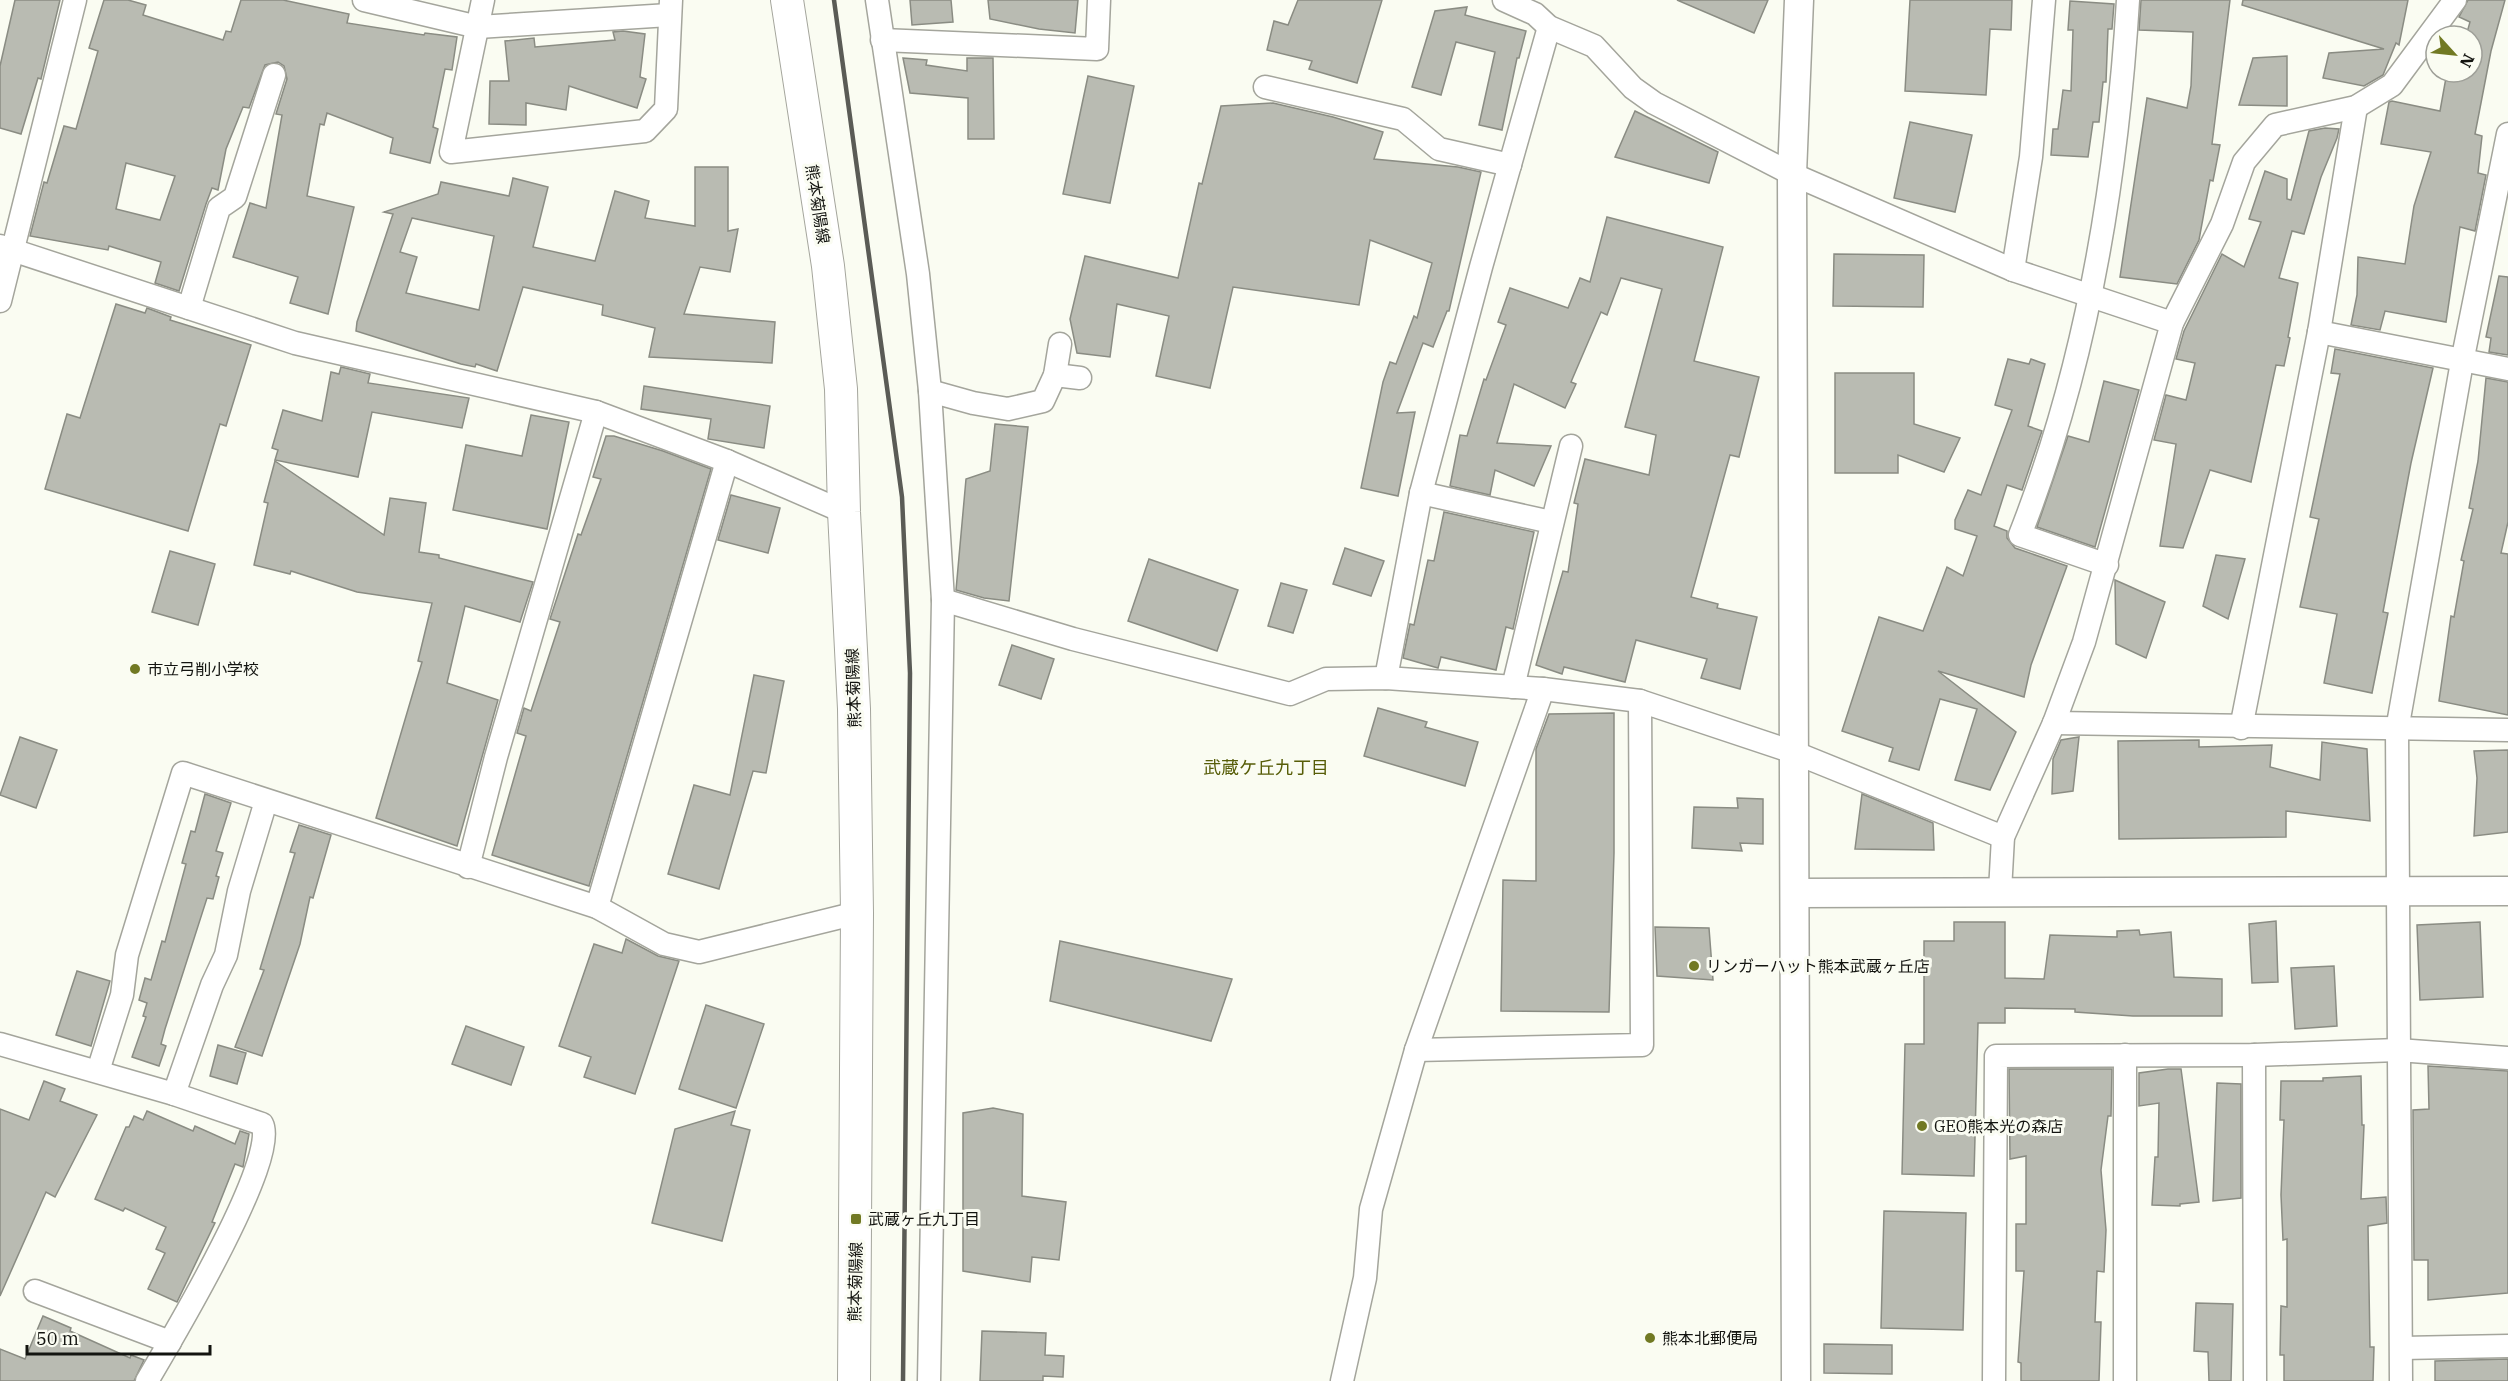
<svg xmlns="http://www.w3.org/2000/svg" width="2508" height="1381" viewBox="0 0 2508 1381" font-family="'IBM Plex Serif','Noto Sans JP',serif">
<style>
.building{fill:#b9bbb2;stroke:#8a8c83;stroke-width:1.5;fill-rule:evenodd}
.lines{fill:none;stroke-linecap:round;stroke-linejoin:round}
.minor-casing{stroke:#a4a59c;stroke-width:25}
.tertiary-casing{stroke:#a4a59c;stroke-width:31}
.secondary-casing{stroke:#a4a59c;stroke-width:34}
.minor{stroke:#fff;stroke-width:22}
.tertiary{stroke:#fff;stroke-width:28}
.secondary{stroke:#fff;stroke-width:32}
.rail{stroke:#5a5b56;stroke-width:4.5}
.poi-dot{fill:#717923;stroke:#fafcf2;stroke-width:2}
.labels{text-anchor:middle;stroke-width:6;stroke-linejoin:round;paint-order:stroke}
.street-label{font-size:16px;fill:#131410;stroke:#fafcf2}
.poi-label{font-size:16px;fill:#131410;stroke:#fafcf2;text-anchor:start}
.neighbourhood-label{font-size:18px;fill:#575d08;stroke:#fafcf2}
</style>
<rect width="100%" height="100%" fill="#fafcf2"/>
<g class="building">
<polygon points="15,0 60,0 41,79 38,78 21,134 0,128 0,66"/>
<path d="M 104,0 L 128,0 L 146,5 L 143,15 L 223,40 L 226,31 L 231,32 L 241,0 L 283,0 L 349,14 L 347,23 L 424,35 L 425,33 L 457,37 L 452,70 L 445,69 L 433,127 L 438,129 L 430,163 L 390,153 L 393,138 L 327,113 L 324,125 L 320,124 L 307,196 L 354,207 L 328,314 L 290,303 L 298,277 L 233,257 L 250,203 L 266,208 L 282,115 L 276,114 L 287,79 L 284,66 L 278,62 L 265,65 L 249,108 L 243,107 L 226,149 L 218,190 L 212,188 L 206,204 L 179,291 L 155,283 L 161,262 L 109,246 L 108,250 L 30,236 L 44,182 L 47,183 L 64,126 L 76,129 L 98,51 L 89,48 ZM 126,163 L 175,176 L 160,220 L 116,209 Z"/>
<polygon points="910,0 951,0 953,22 912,25"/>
<polygon points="988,0 1078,0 1075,33 1039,29 990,19"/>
<polygon points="1298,0 1382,0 1357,83 1309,69 1312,61 1267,50 1274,21 1288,25"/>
<polygon points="1677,0 1768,0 1754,33"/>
<polygon points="1910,0 2012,0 2011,30 1990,29 1986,95 1905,91"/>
<polygon points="2141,0 2230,0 2212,144 2220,145 2213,181 2210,180 2199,240 2177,284 2120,277 2147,98 2187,108 2191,86 2193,32 2139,30"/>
<polygon points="2243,0 2408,0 2399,45 2396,43 2383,75 2364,86 2323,78 2329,53 2384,49 2242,5"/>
<polygon points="2468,0 2505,0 2491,51 2475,134 2482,136 2478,173 2486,175 2475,231 2460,227 2446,322 2385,311 2380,330 2351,325 2357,295 2358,257 2405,264 2414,206 2431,152 2381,144 2389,102 2392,101 2440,111 2447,72 2472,72 2472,36 2466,36 2470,22 2459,17"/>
<polygon points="2070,1 2114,4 2112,29 2108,29 2106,82 2103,82 2099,122 2093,122 2088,157 2051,155 2053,129 2058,129 2063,90 2071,91 2073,30 2068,30"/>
<polygon points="1467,7 1465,15 1526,31 1519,58 1517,58 1502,130 1479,125 1495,52 1456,42 1441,95 1412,87 1435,11"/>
<polygon points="623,31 645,34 640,77 646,79 637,108 569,86 566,110 526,103 526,125 489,124 490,81 509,81 505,41 534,38 535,47 615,40 613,32"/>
<polygon points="2287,56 2287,106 2239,105 2253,58"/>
<polygon points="903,58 927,60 926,65 967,71 967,58 993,58 994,139 968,139 968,98 910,93"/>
<polygon points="1088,76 1134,86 1110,203 1063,194"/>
<polygon points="1273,103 1333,117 1383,132 1374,159 1458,167 1481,172 1449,311 1447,311 1433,347 1423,343 1397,413 1415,412 1398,496 1361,488 1383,382 1390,362 1396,364 1414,316 1417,318 1432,263 1370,240 1359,305 1233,287 1210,388 1156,376 1169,316 1117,304 1110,357 1077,353 1070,319 1085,256 1178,278 1199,183 1202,184 1221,106"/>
<polygon points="1635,111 1718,152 1709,183 1615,157"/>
<polygon points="1910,122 1972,135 1955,212 1894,198"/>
<polygon points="2325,128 2339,129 2337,138 2321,177 2304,234 2292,231 2279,278 2298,283 2288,337 2290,338 2284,366 2276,365 2251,482 2210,470 2183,548 2160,546 2176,444 2154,440 2166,395 2186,400 2195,363 2176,359 2184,331 2222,254 2244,267 2261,222 2249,219 2265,171 2287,179 2287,199 2291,200 2309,131"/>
<path d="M 695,167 L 728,167 L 728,231 L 738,229 L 730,272 L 700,267 L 684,314 L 775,322 L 772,363 L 649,357 L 655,328 L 602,315 L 603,305 L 523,287 L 497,371 L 476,364 L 475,367 L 461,364 L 356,331 L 357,322 L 393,214 L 384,212 L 438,194 L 441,182 L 509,196 L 513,178 L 548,187 L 533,247 L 595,261 L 615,191 L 649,201 L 645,218 L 695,226 ZM 412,218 L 494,236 L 479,310 L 406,293 L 417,257 L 400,252 Z"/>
<polygon points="1607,217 1723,247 1694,361 1759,377 1739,457 1730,455 1691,597 1718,604 1717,608 1757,617 1740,689 1701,678 1707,659 1636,640 1625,682 1564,667 1562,674 1536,665 1563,571 1568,572 1578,504 1574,503 1585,459 1649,475 1656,435 1625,427 1662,289 1621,278 1607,315 1601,312 1571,382 1576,384 1565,408 1514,384 1497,443 1551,446 1534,486 1495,470 1490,495 1450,486 1460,435 1467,436 1484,379 1486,380 1506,325 1498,322 1510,288 1568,308 1580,278 1590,282"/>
<polygon points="1834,254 1924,255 1923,307 1833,306"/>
<polygon points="2499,276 2508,277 2508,355 2489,352 2491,338 2486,337"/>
<polygon points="116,304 145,313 147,308 171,317 170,320 251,345 226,426 220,424 188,531 45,489 67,414 80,418"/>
<polygon points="2335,349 2433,368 2411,463 2383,612 2388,613 2372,693 2324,683 2337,614 2300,607 2319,519 2310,517 2340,374 2331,373"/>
<polygon points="2008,359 2029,364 2031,359 2045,364 2028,426 2042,431 2022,490 2007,485 1994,526 2007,531 2007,538 2015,548 2067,566 2031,665 2024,697 1938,671 2016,732 1990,790 1955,780 1977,709 1940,699 1919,770 1889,761 1893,748 1842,731 1879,617 1923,631 1947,567 1963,576 1977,536 1955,529 1955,520 1968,490 1981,495 2012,410 1995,405"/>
<polygon points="341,367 370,374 368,383 469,398 462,428 372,412 358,477 275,460 278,450 272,448 283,410 322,421 331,372 339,374"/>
<polygon points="1835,373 1914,373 1914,424 1960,438 1944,472 1898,455 1898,473 1835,473"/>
<polygon points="2486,378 2508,382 2508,522 2501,553 2508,554 2508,715 2439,701 2451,616 2454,617 2464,561 2461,560 2473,509 2469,508 2478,461"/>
<polygon points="2104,381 2139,390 2095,547 2037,527 2068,436 2089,442"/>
<polygon points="644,386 770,406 764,448 708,439 711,419 641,409"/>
<polygon points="531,415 569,422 547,529 453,510 466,445 522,456"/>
<polygon points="995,424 1028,427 1009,601 984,598 956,590 966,479 990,471"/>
<polygon points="606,436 614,436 663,451 711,469 589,886 492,855 526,736 517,733 524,708 531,711 560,622 550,619 578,534 581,535 601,479 593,477"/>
<polygon points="275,461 384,535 390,498 426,503 419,552 439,555 439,558 533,582 520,622 465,606 447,683 498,700 457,846 376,818 422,662 418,661 432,603 357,592 291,571 290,574 254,565 268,503 264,502"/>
<polygon points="731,495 780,508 768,553 718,540"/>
<polygon points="1444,512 1534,532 1513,629 1506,627 1496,670 1441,657 1438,668 1403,658 1410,624 1414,625 1428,560 1434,561"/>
<polygon points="1345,548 1384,561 1371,596 1333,584"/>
<polygon points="170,551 215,564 198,625 152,612"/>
<polygon points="2216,555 2245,559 2228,619 2203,606"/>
<polygon points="1149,559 1238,590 1217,651 1128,621"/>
<polygon points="2115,580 2165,602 2146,658 2116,644"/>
<polygon points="1281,583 1307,590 1293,633 1268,626"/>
<polygon points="1012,645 1054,659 1041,699 999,685"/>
<polygon points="754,675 784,681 766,773 753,771 719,889 668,874 694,785 730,795"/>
<polygon points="1378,708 1427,722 1425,727 1478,742 1465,786 1364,756"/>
<polygon points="1614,713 1614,853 1609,1012 1501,1011 1503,880 1536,881 1536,749 1549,714"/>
<polygon points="20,737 57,750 36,808 0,795"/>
<polygon points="2079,737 2073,791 2052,794 2053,759 2061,740"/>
<polygon points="2199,740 2199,747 2272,745 2270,767 2320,780 2322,742 2367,749 2370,821 2286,811 2286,837 2119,839 2118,741"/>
<polygon points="2508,750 2508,832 2474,836 2477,778 2474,751"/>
<polygon points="205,794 231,803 216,851 223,853 216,876 219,877 213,899 207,898 165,1029 161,1044 166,1046 159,1066 132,1057 146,1017 143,1016 147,1003 139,1000 145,978 151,980 162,941 165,942 186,864 182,863 191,831 195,832"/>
<polygon points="1862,794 1933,823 1934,850 1855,849"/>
<polygon points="1737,798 1763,799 1763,844 1740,843 1742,851 1692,848 1694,807 1738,808"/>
<polygon points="299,825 331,835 313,898 310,897 300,944 262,1056 235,1047 264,970 260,969 295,853 290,852"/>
<polygon points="2276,921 2278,982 2252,983 2249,924"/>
<polygon points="1954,922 2005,922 2005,978 2044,979 2050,935 2117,937 2117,931 2139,930 2140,935 2171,932 2174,977 2222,979 2222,1016 2133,1016 2075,1012 2075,1009 2005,1008 2005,1023 1978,1023 1974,1176 1902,1174 1905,1044 1924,1044 1924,941 1954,941"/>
<polygon points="2480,922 2483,997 2420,1000 2417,925"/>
<polygon points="1655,927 1709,928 1713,980 1657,976"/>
<polygon points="626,939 658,956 679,961 635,1094 584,1077 591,1057 559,1046 594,944 622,953"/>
<polygon points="1060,941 1232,979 1211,1041 1050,1001"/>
<polygon points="2334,966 2337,1026 2295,1029 2291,968"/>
<polygon points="77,971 110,981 91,1046 56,1035"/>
<polygon points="706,1005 764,1024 736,1108 679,1089"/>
<polygon points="466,1026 524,1047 511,1085 452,1064"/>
<polygon points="218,1045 246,1053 237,1084 210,1076"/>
<polygon points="2428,1066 2508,1071 2508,1293 2428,1300 2428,1260 2414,1260 2413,1110 2429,1109"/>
<polygon points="2009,1069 2112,1069 2111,1116 2108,1116 2101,1170 2106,1230 2104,1272 2097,1271 2095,1322 2101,1322 2099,1381 2021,1381 2021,1363 2018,1362 2024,1271 2016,1271 2016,1224 2026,1224 2026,1156 2010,1159"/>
<polygon points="2168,1069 2181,1069 2199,1202 2180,1204 2180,1206 2152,1205 2155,1157 2158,1157 2159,1103 2139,1106 2139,1073"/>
<polygon points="2361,1076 2362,1125 2364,1125 2361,1199 2386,1197 2387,1223 2368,1226 2370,1347 2374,1347 2373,1381 2284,1381 2284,1355 2280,1355 2281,1306 2287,1307 2287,1239 2283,1240 2281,1195 2284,1120 2280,1120 2281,1081 2323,1081 2323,1078"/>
<polygon points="44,1081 65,1089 60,1101 97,1115 55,1197 46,1192 0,1296 0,1109 29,1120"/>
<polygon points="2217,1083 2241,1084 2241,1198 2213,1201"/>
<polygon points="993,1108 1023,1114 1022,1196 1066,1202 1059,1260 1032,1257 1030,1282 963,1271 963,1113"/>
<polygon points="147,1111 193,1131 195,1126 235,1144 240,1131 249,1134 243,1167 235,1164 212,1222 215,1223 177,1302 148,1289 165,1253 156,1249 166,1227 125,1208 123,1211 95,1199 126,1127 129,1127 134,1116 143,1120"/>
<polygon points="735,1111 731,1125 750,1130 722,1241 652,1223 675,1129"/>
<polygon points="1884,1211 1966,1213 1963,1330 1881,1328"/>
<polygon points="2196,1303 2233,1304 2231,1381 2209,1381 2208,1352 2194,1351"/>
<polygon points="43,1316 71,1328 70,1331 130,1358 131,1355 144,1360 134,1381 0,1381 0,1349 25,1359"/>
<polygon points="982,1331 1046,1333 1045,1355 1064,1356 1063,1377 1043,1376 1043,1381 980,1381"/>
<polygon points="1824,1344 1892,1345 1892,1374 1824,1373"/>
<polygon points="2508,1359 2508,1381 2435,1381 2435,1361"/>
</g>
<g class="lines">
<defs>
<g id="minor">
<polyline points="364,0 478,27 669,15"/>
<polyline points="483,0 451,152 645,131 666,109 671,0"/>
<polyline points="877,0 918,274 930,391 943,600 929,1381"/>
<polyline points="1504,0 1535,14 1549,27 1594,46 1633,88 1654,103 1792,174 2013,270 2172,323"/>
<polyline points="882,40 1097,49 1099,0"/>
<polyline points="1265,87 1403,119 1439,149 1510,165"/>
<polyline points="0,246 295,343 596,412 727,461 844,512"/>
<polyline points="2013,270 2031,157 2044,0"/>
<polyline points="0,301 75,0"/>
<polyline points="189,308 219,208 235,197 274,75"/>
<polyline points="2319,332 2508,369"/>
<polyline points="1055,375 1080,378"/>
<polyline points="930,391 973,403 1008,409 1043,401 1055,375 1060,344"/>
<polyline points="1421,493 1551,522"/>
<path d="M 2107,565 L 2020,535 C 2087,365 2117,182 2128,0"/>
<polyline points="943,600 1073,639 1290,694 1326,679 1386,678 1543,689 1640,701 1793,752 2003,837"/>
<polyline points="1386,678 1421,493 1481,267 1549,27"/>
<polyline points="1513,687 1571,446"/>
<polyline points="2054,723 2508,730"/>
<polyline points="2241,728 2319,332 2356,107"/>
<polyline points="468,867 496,757 596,412"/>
<polyline points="2000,891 2003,837 2054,723 2084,642 2172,323 2222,224 2244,162 2275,125 2356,107 2392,85 2455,0"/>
<polyline points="597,907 727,461"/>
<path d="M 0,1044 L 174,1094 L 262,1124 C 280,1158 170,1342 147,1381"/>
<polyline points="1416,1050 1642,1045 1640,701"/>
<polyline points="2254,1055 2255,1381"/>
<polyline points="98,1071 122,995 127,955 183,773 597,907 664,944 699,952 857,913"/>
<polyline points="174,1094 212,985 226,955 239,891 266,801"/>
<polyline points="35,1291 170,1342"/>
<polyline points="2402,1348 2508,1346"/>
<polyline points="1342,1381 1365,1278 1371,1209 1416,1050 1543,689"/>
<polyline points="1994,1381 1996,1056 2254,1055 2398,1050 2508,1058"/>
<polyline points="2125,1381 2125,1055"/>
<polyline points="2401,1381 2397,730 2462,362 2508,134"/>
</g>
<g id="tertiary">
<polyline points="1796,893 2508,891"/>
<polyline points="1796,1381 1792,174 1799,0"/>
</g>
<polyline id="secondary" points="787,0 828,266 841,389 844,512 854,709 857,913 854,1381"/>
</defs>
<use href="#minor" class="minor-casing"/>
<use href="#tertiary" class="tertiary-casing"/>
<use href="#secondary" class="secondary-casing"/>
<use href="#minor" class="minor"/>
<use href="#tertiary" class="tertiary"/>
<use href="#secondary" class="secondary"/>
<polyline class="rail" points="834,0 902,497 910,673 903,1381"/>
</g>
<g class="poi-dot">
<circle cx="135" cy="669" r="6"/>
<circle cx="1694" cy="966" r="6"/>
<circle cx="1922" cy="1126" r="6"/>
<rect x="850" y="1213" width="12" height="12" rx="3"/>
<circle cx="1650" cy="1338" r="6"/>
</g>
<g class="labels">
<g class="street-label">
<text transform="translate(818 204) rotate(81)" y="6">熊本菊陽線</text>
<text transform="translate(853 688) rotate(-92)" y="6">熊本菊陽線</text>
<text transform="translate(855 1282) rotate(-89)" y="6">熊本菊陽線</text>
</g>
<g class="poi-label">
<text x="147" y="675">市立弓削小学校</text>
<text x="1706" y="972">リンガーハット熊本武蔵ヶ丘店</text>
<text x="1934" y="1132">GEO熊本光の森店</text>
<text x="868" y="1225">武蔵ヶ丘九丁目</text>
<text x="1662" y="1344">熊本北郵便局</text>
</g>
<g class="neighbourhood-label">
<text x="1266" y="774">武蔵ケ丘九丁目</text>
</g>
</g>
<g transform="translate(2454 54) rotate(117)"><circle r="28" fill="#fafcf2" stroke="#9e9f98" stroke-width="1.5"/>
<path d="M0-4.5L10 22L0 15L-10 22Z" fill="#717923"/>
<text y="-9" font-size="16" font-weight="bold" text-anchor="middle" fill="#131410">N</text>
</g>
<path d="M27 1345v9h183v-9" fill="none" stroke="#131410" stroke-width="3"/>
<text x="36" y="1345" font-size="18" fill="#131410" stroke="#fafcf2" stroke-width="4.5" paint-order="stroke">50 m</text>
</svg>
